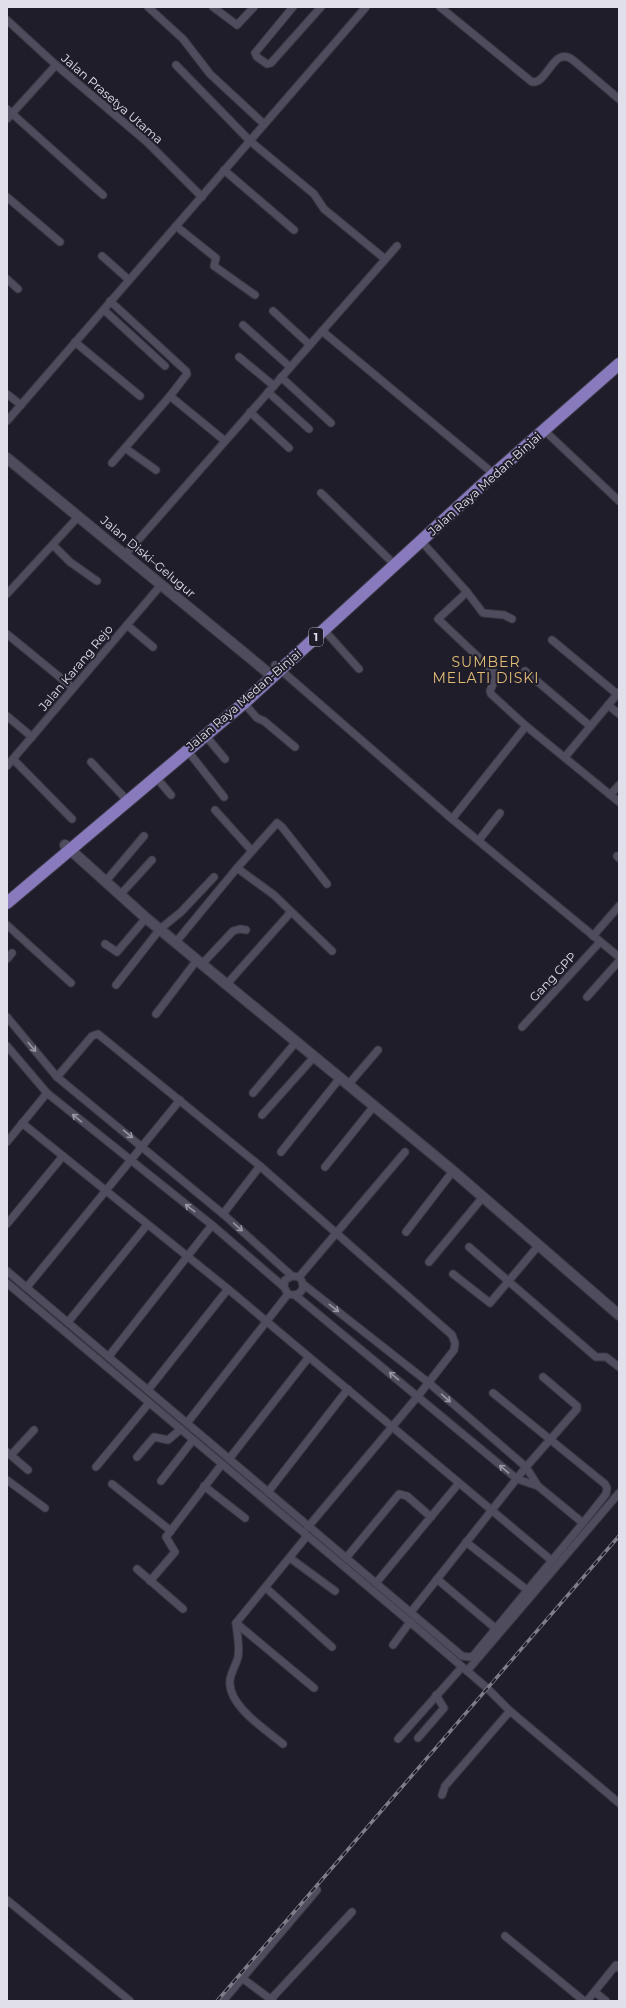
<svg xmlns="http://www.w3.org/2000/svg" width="626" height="2008" viewBox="0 0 626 2008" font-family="Montserrat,sans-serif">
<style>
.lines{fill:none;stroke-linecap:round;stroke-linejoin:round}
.minor-casing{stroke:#393743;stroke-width:9}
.secondary-casing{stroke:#393743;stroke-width:12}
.trunk-casing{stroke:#393743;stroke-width:14}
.minor{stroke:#4f4d5d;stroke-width:7}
.secondary{stroke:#4f4d5d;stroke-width:10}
.trunk{stroke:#887abc;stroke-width:12}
.rail-casing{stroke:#807d89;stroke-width:3.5}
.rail{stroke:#201d2b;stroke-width:2;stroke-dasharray:6;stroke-linecap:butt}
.oneway{stroke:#9896a3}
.labels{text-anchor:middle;stroke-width:4;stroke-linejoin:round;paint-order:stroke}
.shield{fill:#201d2b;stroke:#a7a5b0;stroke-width:1}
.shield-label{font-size:11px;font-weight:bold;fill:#e1dfe9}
.street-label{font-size:12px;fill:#e1dfe9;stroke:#201d2b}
.quarter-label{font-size:14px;letter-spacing:1px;fill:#e2bd75;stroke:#201d2b}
</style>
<rect width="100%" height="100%" fill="#201d2b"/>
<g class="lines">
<defs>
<g id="minor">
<polyline points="148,7 183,39 210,74 264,124"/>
<polyline points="213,7 237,25 254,7"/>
<polyline points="293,7 255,53 257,57 267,64 271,63 321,7"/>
<path d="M 440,7 L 532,82 C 548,84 553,45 573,60 L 619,99"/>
<polyline points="7,20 56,65 147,142 202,197"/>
<polyline points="176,65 250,141 314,194 324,209 385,259"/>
<polyline points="7,109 103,195"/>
<polyline points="7,119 56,65"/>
<polyline points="224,170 294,230"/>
<polyline points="7,197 60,242"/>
<polyline points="176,226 216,258 214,266 255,295"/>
<polyline points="102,256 129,280"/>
<polyline points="7,279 18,289"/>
<polyline points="110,301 186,371 187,374 170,396 112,463"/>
<polyline points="104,310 165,366"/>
<polyline points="273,311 310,345"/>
<polyline points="243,325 290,367"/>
<polyline points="322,331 489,470"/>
<polyline points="75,342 140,396"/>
<polyline points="239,357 274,386"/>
<polyline points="281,377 331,423"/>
<polyline points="268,392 309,429"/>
<polyline points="7,394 21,405"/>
<polyline points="170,396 225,441"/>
<polyline points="250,412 289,448"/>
<polyline points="7,421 366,7"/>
<polyline points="545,431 619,501"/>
<polyline points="125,448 156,470"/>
<polyline points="321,493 391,561"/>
<polyline points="422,542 467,592 438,619 494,672 496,677 490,691 491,694 526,726 619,802"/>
<polyline points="53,545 70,562 97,581"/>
<polyline points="125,555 397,246"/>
<polyline points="467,592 483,613 504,615 512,619"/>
<polyline points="7,594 78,517"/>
<polyline points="127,625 153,647"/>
<polyline points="324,630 359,669"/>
<polyline points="7,634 73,688"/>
<polyline points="552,640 617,694"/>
<polyline points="275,665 452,819 619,957"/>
<polyline points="525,671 590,726"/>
<polyline points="244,703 257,718 264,721 295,747"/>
<polyline points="608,705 619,714"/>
<polyline points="7,716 32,737"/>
<polyline points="205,735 225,759"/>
<polyline points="187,750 224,797"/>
<polyline points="565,757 619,692"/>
<polyline points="13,759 72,819"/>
<polyline points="91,762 123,796"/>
<polyline points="7,766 161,585"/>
<polyline points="155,776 171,795"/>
<polyline points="610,795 619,785"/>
<polyline points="215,810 252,851"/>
<polyline points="452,819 526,726"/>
<polyline points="479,840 500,813"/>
<polyline points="617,856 619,858"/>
<polyline points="237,868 274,895 332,951"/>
<polyline points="105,882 144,836"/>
<polyline points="120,895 152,860"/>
<polyline points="7,925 71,983"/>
<polyline points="593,936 619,906"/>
<polyline points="176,942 237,868 277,823 282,827 327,884"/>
<polyline points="105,944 117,952 146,918"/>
<polyline points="7,959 12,953"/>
<polyline points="202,964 233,931 240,929 246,930"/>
<polyline points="116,985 160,929 181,912 214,877"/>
<polyline points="226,985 291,912"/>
<polyline points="587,997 619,961"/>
<polyline points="156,1014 197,960"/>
<polyline points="7,1017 57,1077 223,1214 292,1276"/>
<polyline points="522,1027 600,942"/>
<path d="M 7,1046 L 47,1093 L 212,1225 L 284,1287 L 288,1294 C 300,1298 308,1287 299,1277 L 292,1276 L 285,1280 L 284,1287"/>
<polyline points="57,1077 92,1036 98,1034 260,1166 452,1335 455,1343 454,1350 418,1396 308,1527"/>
<polyline points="348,1085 378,1050"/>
<polyline points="253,1093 296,1042"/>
<polyline points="262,1115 314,1057"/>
<polyline points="22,1123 228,1289 551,1560"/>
<polyline points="7,1142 47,1093"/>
<polyline points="281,1152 340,1078"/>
<polyline points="325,1167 374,1106"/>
<polyline points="223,1214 260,1166"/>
<polyline points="7,1224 63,1156"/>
<polyline points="406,1232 453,1171"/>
<polyline points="469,1247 596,1357 606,1357 619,1367"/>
<polyline points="429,1262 483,1197"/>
<polyline points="7,1271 462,1656 469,1657 473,1656 583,1523 606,1494 607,1488 605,1484 493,1393"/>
<polyline points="453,1274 490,1303 539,1245"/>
<polyline points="299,1277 405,1152"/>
<polyline points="7,1283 410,1622 487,1688 510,1711 619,1803"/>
<polyline points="303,1284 429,1383 526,1467 538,1486 583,1523"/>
<polyline points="27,1287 180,1100"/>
<polyline points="295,1295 517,1479 538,1486"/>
<polyline points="68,1322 147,1225"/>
<polyline points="109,1356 212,1225"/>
<polyline points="148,1390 228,1289"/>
<polyline points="187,1423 288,1294"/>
<polyline points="7,1452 28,1470"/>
<polyline points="11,1455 34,1430"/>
<polyline points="137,1457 154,1437 168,1440 181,1429"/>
<polyline points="229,1459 309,1357"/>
<polyline points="96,1467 149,1403"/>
<polyline points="7,1480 45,1508"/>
<polyline points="161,1481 193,1440"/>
<polyline points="112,1484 171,1531"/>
<polyline points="204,1486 245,1518"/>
<polyline points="268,1492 348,1389"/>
<polyline points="466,1542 527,1590"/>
<polyline points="290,1558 335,1591"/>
<polyline points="346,1558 399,1494 407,1496 431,1517"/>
<polyline points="137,1569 183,1609"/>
<polyline points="437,1579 495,1628"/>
<polyline points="150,1581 175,1552 166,1537 222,1464"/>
<polyline points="376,1583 459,1483"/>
<polyline points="266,1588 332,1647"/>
<polyline points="411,1612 526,1467 577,1409 577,1406 543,1377"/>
<polyline points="236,1623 314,1688"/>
<polyline points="393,1645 410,1622"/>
<polyline points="467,1671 619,1493"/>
<polyline points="418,1738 444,1708 436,1695"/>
<polyline points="398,1739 462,1667"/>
<path d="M 283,1744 C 266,1730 227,1705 230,1680 C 231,1672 236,1665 238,1657 C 240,1646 237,1634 236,1623 L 307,1536"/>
<polyline points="442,1795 445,1786 510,1711"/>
<polyline points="7,1900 130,2001"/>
<polyline points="505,1936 584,2001"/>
<polyline points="242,1978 273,2001"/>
<polyline points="595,1992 606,2001"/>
<polyline points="271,1999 352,1912"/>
<polyline points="223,2001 317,1890"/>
<polyline points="587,2001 616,1965 619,1968"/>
</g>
<g id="secondary">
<polyline points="7,458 272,676"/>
<polyline points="65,845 146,918 453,1171 619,1315"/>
</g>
<polyline id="trunk" points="7,903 244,703 494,474 619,364"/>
</defs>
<use href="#minor" class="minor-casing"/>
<use href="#secondary" class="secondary-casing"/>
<use href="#trunk" class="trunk-casing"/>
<use href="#minor" class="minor"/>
<use href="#secondary" class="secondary"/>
<use href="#trunk" class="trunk"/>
<defs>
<polyline id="rail" points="217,2001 619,1536"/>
</defs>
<use href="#rail" class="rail-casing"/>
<use href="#rail" class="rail"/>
</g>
<defs><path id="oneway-shaft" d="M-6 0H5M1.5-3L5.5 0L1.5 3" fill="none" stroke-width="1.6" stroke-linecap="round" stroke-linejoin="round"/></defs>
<g class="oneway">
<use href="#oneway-shaft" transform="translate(32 1047) rotate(50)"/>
<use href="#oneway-shaft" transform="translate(77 1118) rotate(-141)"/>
<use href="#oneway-shaft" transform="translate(128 1134) rotate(39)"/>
<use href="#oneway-shaft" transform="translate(190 1208) rotate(-142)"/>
<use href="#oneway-shaft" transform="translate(238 1227) rotate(42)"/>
<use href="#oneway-shaft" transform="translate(334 1308) rotate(38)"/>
<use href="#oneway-shaft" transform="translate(394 1376) rotate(-141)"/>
<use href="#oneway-shaft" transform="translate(446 1398) rotate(41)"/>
<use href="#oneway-shaft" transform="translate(504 1469) rotate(-140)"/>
</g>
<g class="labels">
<rect class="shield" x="309" y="628" width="14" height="18" rx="3"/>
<g class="shield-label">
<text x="316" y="641">1</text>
</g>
<g class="street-label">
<text transform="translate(112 99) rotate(41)" y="4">Jalan Prasetya Utama</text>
<text transform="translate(485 484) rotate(-42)" y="4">Jalan Raya Medan-Binjai</text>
<text transform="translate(148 557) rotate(40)" y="4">Jalan Diski–Gelugur</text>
<text transform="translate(76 668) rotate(-50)" y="4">Jalan Karang Rejo</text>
<text transform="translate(244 700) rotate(-41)" y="4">Jalan Raya Medan-Binjai</text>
<text transform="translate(553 977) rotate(-47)" y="4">Gang GPP</text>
</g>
<g class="quarter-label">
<text x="486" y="667">SUMBER<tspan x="486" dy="16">MELATI DISKI</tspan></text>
</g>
</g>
<rect width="626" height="2008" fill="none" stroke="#e1dfe9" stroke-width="16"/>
</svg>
